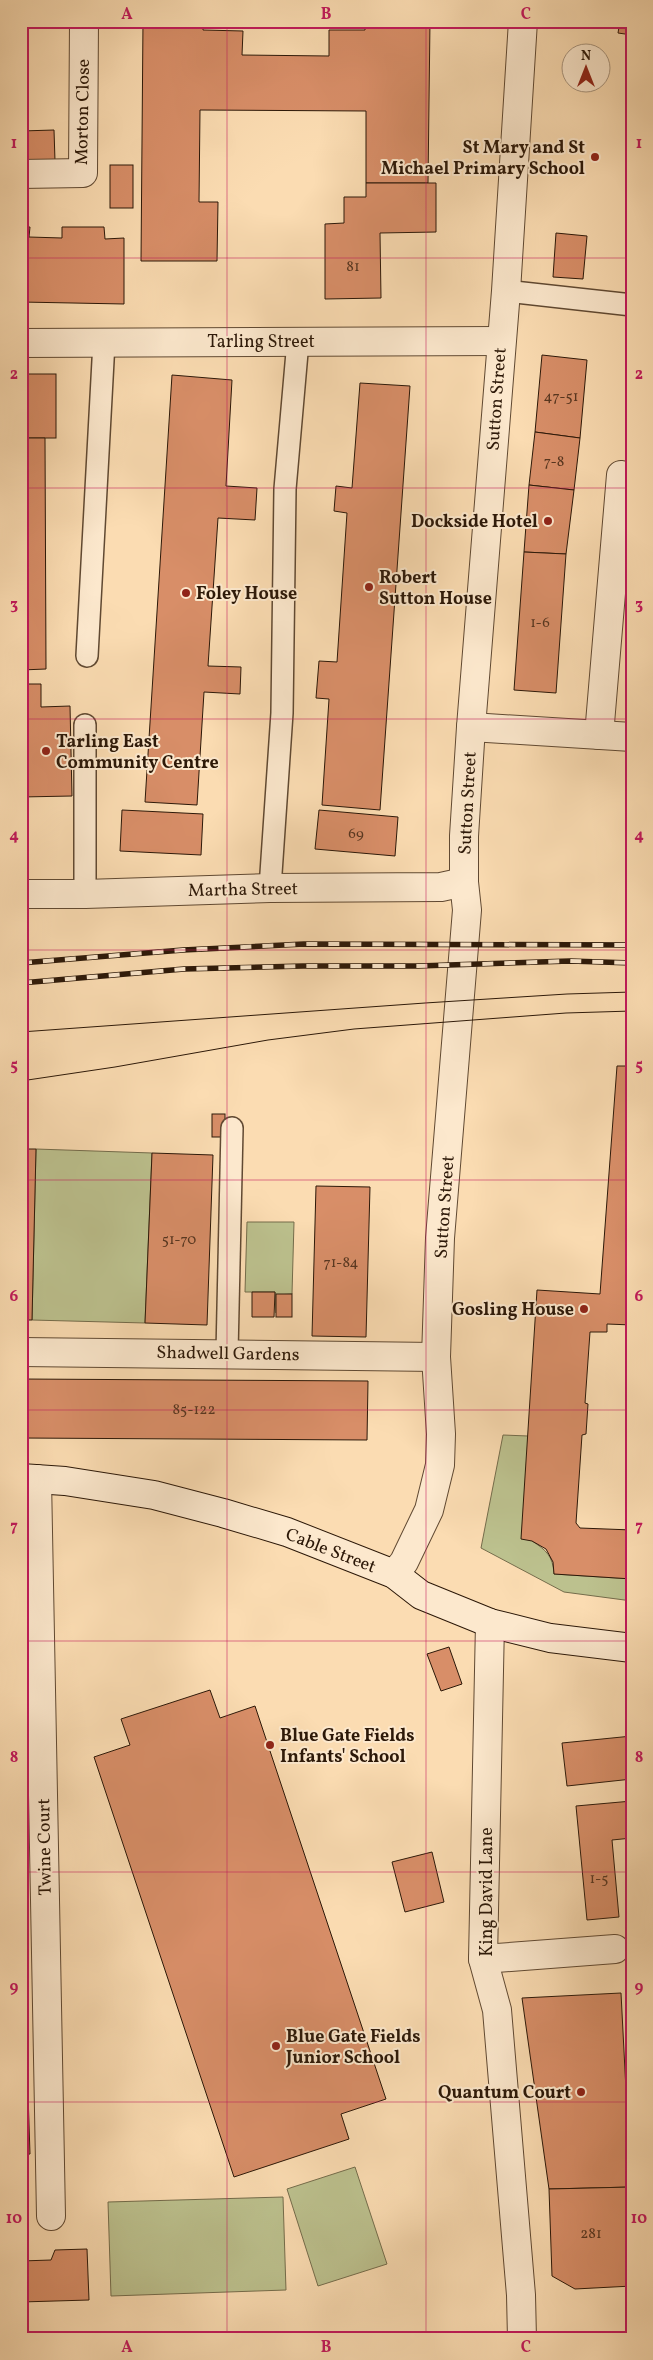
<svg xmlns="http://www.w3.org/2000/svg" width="653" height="2360" viewBox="0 0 653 2360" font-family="Vollkorn,serif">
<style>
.green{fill:#bcc18e;stroke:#746c4b}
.building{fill:#d88e68;stroke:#2c1808}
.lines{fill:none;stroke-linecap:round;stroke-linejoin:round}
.service-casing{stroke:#604932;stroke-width:24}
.minor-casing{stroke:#604932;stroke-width:30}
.secondary-casing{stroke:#2c1808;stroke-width:30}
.service{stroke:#fce8cd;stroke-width:21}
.minor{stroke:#fce8cd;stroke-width:28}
.secondary{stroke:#fce8cd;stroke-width:28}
.tram{stroke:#2c1808;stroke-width:1}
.rail-casing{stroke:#2c1808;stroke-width:5.5}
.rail{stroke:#fce8cd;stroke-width:4;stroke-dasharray:11;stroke-linecap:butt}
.grid{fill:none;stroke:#c2185b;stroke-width:1;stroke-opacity:0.55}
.poi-dot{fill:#8f2418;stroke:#fce8cd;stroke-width:2}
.labels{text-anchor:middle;stroke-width:4;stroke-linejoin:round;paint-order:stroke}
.number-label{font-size:15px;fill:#573620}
.street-label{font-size:18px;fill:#2c1808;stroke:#fce8cd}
.poi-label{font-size:18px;font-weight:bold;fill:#2c1808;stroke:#fce8cd;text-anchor:start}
.neatline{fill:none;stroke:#c2185b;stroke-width:2}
.grid-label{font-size:16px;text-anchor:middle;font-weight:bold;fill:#c2185b}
</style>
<rect width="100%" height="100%" fill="#fbdcb2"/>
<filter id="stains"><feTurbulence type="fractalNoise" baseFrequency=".004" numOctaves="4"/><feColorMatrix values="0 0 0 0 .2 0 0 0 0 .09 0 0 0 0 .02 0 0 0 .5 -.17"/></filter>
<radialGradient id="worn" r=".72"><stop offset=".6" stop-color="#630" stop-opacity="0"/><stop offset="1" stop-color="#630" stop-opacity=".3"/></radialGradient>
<g class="green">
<polygon points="36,1149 152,1153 145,1323 32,1320"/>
<polygon points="247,1222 294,1222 292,1294 276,1295 276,1313 275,1292 245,1292"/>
<path d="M 503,1435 L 528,1436 L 532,1541 C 546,1550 553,1556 554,1574 L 632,1579 L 632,1601 L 564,1592 L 481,1548 Z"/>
<polygon points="355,2167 387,2264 318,2286 287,2189"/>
<polygon points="283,2197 286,2290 111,2296 108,2202"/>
</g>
<g class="building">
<polygon points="143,21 203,21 203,30 243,31 242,55 329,56 329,30 365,30 365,21 430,21 428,183 366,183 366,111 200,110 199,202 218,202 217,261 141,261"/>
<polygon points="620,21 632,21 632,35 618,33"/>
<polygon points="54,130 55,161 21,161 21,131"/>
<rect x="110" y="165" width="23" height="43"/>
<polygon points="366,183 436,183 436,232 380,233 381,298 325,299 325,224 344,223 344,197 366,197"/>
<polygon points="21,227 30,227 29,237 62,238 62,227 104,227 105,239 124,238 124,304 21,302"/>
<polygon points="556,233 587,236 583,279 553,277"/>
<polygon points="542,355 587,360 580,438 535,432"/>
<rect x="21" y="374" width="35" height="64"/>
<polygon points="172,375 232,380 226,486 257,488 255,520 218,518 208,666 241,667 240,694 204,692 197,805 145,802"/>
<polygon points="360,383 410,386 380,810 322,805 329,699 316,698 319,661 337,662 347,513 334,511 336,486 352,488"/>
<polygon points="535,432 580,438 574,490 529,485"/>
<polygon points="21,438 45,438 46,669 21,670"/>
<polygon points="529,485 574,490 566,554 524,552"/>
<polygon points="524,552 566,554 556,693 514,690"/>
<polygon points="21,684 41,684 41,707 70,706 72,796 21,797"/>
<polygon points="122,810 203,814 201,855 120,851"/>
<polygon points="319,810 398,817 395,856 315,849"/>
<polygon points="617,1066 632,1066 632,1325 607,1324 607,1332 590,1332 585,1403 588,1404 586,1434 582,1435 576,1523 580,1528 632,1530 632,1579 554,1574 553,1562 546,1549 532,1541 521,1539 537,1290 600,1294"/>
<rect x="212" y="1114" width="13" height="23"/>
<polygon points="21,1149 36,1149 32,1320 21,1320"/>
<polygon points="152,1153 213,1155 207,1325 145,1323"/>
<polygon points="316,1186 370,1187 366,1337 312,1336"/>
<polygon points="252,1292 275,1292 274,1317 252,1317"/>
<rect x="276" y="1294" width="16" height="23"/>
<polygon points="21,1379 368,1381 367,1440 21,1438"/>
<polygon points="449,1647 462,1684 441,1691 427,1654"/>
<polygon points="210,1690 220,1718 255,1706 386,2099 341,2114 349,2139 234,2177 94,1757 130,1745 121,1719"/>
<polygon points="632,1736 632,1779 567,1786 562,1743"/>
<polygon points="632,1801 632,1838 612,1840 619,1917 587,1920 576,1806"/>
<polygon points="432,1852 444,1902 405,1912 392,1862"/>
<polygon points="621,1993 631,2187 549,2189 522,1998"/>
<polygon points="21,2004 25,2004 30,2154 21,2155"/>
<polygon points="631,2187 632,2286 575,2289 552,2276 549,2189"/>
<polygon points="87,2249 89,2300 21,2302 21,2261 51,2260 55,2250"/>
</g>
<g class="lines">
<defs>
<g id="service">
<polyline points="506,291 632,305"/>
<polyline points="87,656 104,342"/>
<polyline points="85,725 85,894"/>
<polyline points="270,888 282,713 285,489 298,341"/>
<polyline points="227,1353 232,1128"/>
</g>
<g id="minor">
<polyline points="21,174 83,173 84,21"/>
<polyline points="21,343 501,341"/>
<polyline points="471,727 632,737"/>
<polyline points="599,735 621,475"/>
<polyline points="21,894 85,894 270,888 441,887 464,882"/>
<polyline points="21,1352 436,1357"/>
<polyline points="37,1479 51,2216"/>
<polyline points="394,1574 404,1562 429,1510 440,1465 441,1434 436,1357 440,1238 467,910 464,882 464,836 471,727 506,291 523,21"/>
<polyline points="490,1623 483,1959 497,2010 521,2295 522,2339"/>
<polyline points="483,1959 615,1949"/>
</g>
<polyline id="secondary" points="21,1478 65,1481 154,1495 223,1513 287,1532 394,1574 421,1595 490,1623 550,1638 632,1648"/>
</defs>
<use href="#service" class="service-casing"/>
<use href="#minor" class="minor-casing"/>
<use href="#secondary" class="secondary-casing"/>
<use href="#service" class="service"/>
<use href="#minor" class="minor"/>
<use href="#secondary" class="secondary"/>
<g class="tram">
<polyline points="21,1032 425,1003 567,994 632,992"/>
<polyline points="21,1081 115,1067 268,1040 354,1029 566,1013 632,1011"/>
</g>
<defs>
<g id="rail">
<polyline points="21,963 183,950 304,944 632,945"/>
<polyline points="21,983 184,969 303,966 418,966 570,961 632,963"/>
</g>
</defs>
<use href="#rail" class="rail-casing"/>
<use href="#rail" class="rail"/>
</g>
<path class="grid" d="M 227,21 L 227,2339M 426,21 L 426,2339M 21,258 L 632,258M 21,488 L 632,488M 21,719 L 632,719M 21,950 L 632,950M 21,1180 L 632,1180M 21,1410 L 632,1410M 21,1641 L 632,1641M 21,1872 L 632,1872M 21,2102 L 632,2102"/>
<g class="poi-dot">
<circle cx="595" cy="157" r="5"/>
<circle cx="548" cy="521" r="5"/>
<circle cx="369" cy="587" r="5"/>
<circle cx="186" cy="593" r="5"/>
<circle cx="46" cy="751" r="5"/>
<circle cx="584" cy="1309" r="5"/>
<circle cx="270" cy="1745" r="5"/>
<circle cx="276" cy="2046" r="5"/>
<circle cx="581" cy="2092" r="5"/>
</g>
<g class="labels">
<g class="number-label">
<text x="353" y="271">81</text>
<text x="561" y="401">47-51</text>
<text x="554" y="466">7-8</text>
<text x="540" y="627">1-6</text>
<text x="356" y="838">69</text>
<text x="179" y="1244">51-70</text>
<text x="341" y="1267">71-84</text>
<text x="194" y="1414">85-122</text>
<text x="599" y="1883">1-5</text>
<text x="591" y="2238">281</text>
</g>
<g class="street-label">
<text transform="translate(82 112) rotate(-89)" y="6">Morton Close</text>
<text x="261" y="347">Tarling Street</text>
<text transform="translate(496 399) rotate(-86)" y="6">Sutton Street</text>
<text transform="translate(467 803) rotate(-87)" y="6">Sutton Street</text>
<text transform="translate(243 889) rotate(-1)" y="6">Martha Street</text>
<text transform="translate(444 1207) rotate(-86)" y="6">Sutton Street</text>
<text transform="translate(228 1353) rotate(1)" y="6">Shadwell Gardens</text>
<text transform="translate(331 1550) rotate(21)" y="6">Cable Street</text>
<text transform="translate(44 1847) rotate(-91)" y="6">Twine Court</text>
<text transform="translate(486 1892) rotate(-90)" y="6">King David Lane</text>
</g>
<g class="poi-label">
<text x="585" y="153" text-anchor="end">St Mary and St<tspan x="585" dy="21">Michael Primary School</tspan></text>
<text x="538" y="527" text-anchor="end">Dockside Hotel</text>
<text x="379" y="583">Robert<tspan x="379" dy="21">Sutton House</tspan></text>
<text x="196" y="599">Foley House</text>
<text x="56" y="747">Tarling East<tspan x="56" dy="21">Community Centre</tspan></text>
<text x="574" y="1315" text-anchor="end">Gosling House</text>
<text x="280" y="1741">Blue Gate Fields<tspan x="280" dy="21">Infants' School</tspan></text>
<text x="286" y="2042">Blue Gate Fields<tspan x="286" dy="21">Junior School</tspan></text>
<text x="571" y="2098" text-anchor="end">Quantum Court</text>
</g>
</g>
<rect width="653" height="2360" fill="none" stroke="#fbdcb2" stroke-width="55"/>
<g transform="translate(586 68)"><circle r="24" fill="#fce8cd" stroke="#a9957e"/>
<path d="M0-4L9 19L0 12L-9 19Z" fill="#8f2418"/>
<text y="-8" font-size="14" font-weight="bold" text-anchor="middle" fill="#2c1808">N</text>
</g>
<rect x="28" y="28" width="598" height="2304" class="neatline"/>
<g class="grid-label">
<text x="127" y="19">A</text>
<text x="326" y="19">B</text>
<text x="526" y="19">C</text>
<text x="14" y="148">1</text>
<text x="639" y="148">1</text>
<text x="14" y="379">2</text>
<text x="639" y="379">2</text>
<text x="14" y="609">3</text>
<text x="639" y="609">3</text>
<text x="14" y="840">4</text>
<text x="639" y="840">4</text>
<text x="14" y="1070">5</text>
<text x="639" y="1070">5</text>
<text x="14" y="1301">6</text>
<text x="639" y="1301">6</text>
<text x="14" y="1531">7</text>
<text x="639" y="1531">7</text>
<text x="14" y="1762">8</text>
<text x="639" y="1762">8</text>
<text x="14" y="1992">9</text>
<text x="639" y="1992">9</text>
<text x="14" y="2223">10</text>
<text x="639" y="2223">10</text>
<text x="127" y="2352">A</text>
<text x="326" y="2352">B</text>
<text x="526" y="2352">C</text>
</g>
<rect width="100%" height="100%" filter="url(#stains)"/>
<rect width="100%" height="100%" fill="url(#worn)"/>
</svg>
